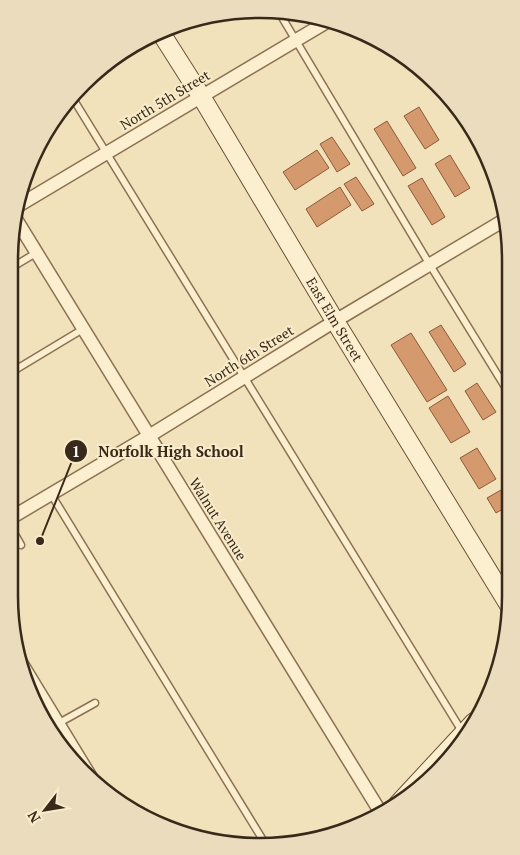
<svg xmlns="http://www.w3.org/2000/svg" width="520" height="855" viewBox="0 0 520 855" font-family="'PT Serif',serif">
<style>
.building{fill:#d4996d;stroke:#8c5a37}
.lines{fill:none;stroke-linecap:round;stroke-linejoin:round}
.lane-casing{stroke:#8a7253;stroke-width:9}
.street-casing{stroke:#8a7253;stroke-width:15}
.secondary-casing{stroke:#6c5237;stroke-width:20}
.lane{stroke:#fcefcf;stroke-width:6}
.street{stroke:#fcefcf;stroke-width:12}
.secondary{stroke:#fcefcf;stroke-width:18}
.labels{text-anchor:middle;stroke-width:4;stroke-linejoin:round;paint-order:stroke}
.street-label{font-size:14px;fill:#38291a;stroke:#f9eccb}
.rim{fill:none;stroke:#38291a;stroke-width:2.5}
.leader{fill:none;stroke:#38291a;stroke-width:2}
.callout-dot{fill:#38291a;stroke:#f9eccb;stroke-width:2}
.mark-label{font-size:15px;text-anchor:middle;font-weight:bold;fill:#fff}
.callout-label{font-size:15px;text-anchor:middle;font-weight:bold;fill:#38291a;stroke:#f9eccb;stroke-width:4;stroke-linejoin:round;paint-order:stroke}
</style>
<rect width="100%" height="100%" fill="#f2e2bb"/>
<g class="building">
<polygon points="419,107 439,140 425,149 404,116"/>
<polygon points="387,121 416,168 403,176 374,129"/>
<polygon points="332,137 350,164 337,172 320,144"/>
<polygon points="317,150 329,168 295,190 283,172"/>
<polygon points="450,155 470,188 455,197 435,164"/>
<polygon points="356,177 374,204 362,211 344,184"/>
<polygon points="422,178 445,217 432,225 408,186"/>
<polygon points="340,187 351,205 317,227 306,209"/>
<polygon points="441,325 466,364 454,372 429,332"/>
<polygon points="411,333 447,390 427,402 391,345"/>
<polygon points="477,383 496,412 483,420 465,391"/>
<polygon points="448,396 470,432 451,443 429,408"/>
<polygon points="10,448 19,463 9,469"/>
<polygon points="477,448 496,479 479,489 460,458"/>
<polygon points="501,490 510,505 496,513 487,498"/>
</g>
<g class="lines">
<defs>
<g id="lane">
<polyline points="280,14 430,265 510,395"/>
<polyline points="72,97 463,733"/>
<polyline points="11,268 36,253"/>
<polyline points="10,373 83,329"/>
<polyline points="51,494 266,845"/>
<polyline points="9,524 21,545"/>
<polyline points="50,728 95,703"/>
</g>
<g id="street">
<polyline points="16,207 330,20"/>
<polyline points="14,216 381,813"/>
<polyline points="9,519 149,436 335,321 506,219"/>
<polyline points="20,661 92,779"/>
</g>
<g id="secondary">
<path id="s1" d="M 161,33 L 201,96 L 335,321 L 509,605"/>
<polyline points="397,805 474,722"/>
</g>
</defs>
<use href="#lane" class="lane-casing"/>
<use href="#street" class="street-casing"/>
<use href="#secondary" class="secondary-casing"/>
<use href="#lane" class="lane"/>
<use href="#street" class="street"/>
<use href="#secondary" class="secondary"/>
</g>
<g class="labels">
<g class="street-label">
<text transform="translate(165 100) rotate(-31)" y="5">North 5th Street</text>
<text dy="5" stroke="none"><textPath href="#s1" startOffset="335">East Elm Street</textPath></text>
<text transform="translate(249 356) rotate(-32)" y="5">North 6th Street</text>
<text transform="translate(218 519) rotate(58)" y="5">Walnut Avenue</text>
</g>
</g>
<path d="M0 0H520V855H0ZM260 18H260A242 242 0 0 1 502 260V596A242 242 0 0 1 260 838H260A242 242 0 0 1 18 596V260A242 242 0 0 1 260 18Z" fill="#eadcbd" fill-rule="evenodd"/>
<path class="rim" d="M260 18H260A242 242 0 0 1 502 260V596A242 242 0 0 1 260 838H260A242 242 0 0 1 18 596V260A242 242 0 0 1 260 18Z"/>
<path class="leader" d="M40 541L76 451"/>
<g class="callout-dot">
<circle cx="40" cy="541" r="5"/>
<circle cx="76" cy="451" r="12"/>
</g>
<g class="mark-label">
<text x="76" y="457">1</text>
</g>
<g class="callout-label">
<text x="171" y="457">Norfolk High School</text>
</g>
<g transform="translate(45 810) rotate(239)" stroke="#f9eccb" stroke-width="4" paint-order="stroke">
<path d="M0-4L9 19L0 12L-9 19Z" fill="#38291a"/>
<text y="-8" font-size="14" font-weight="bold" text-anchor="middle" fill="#38291a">N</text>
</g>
</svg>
